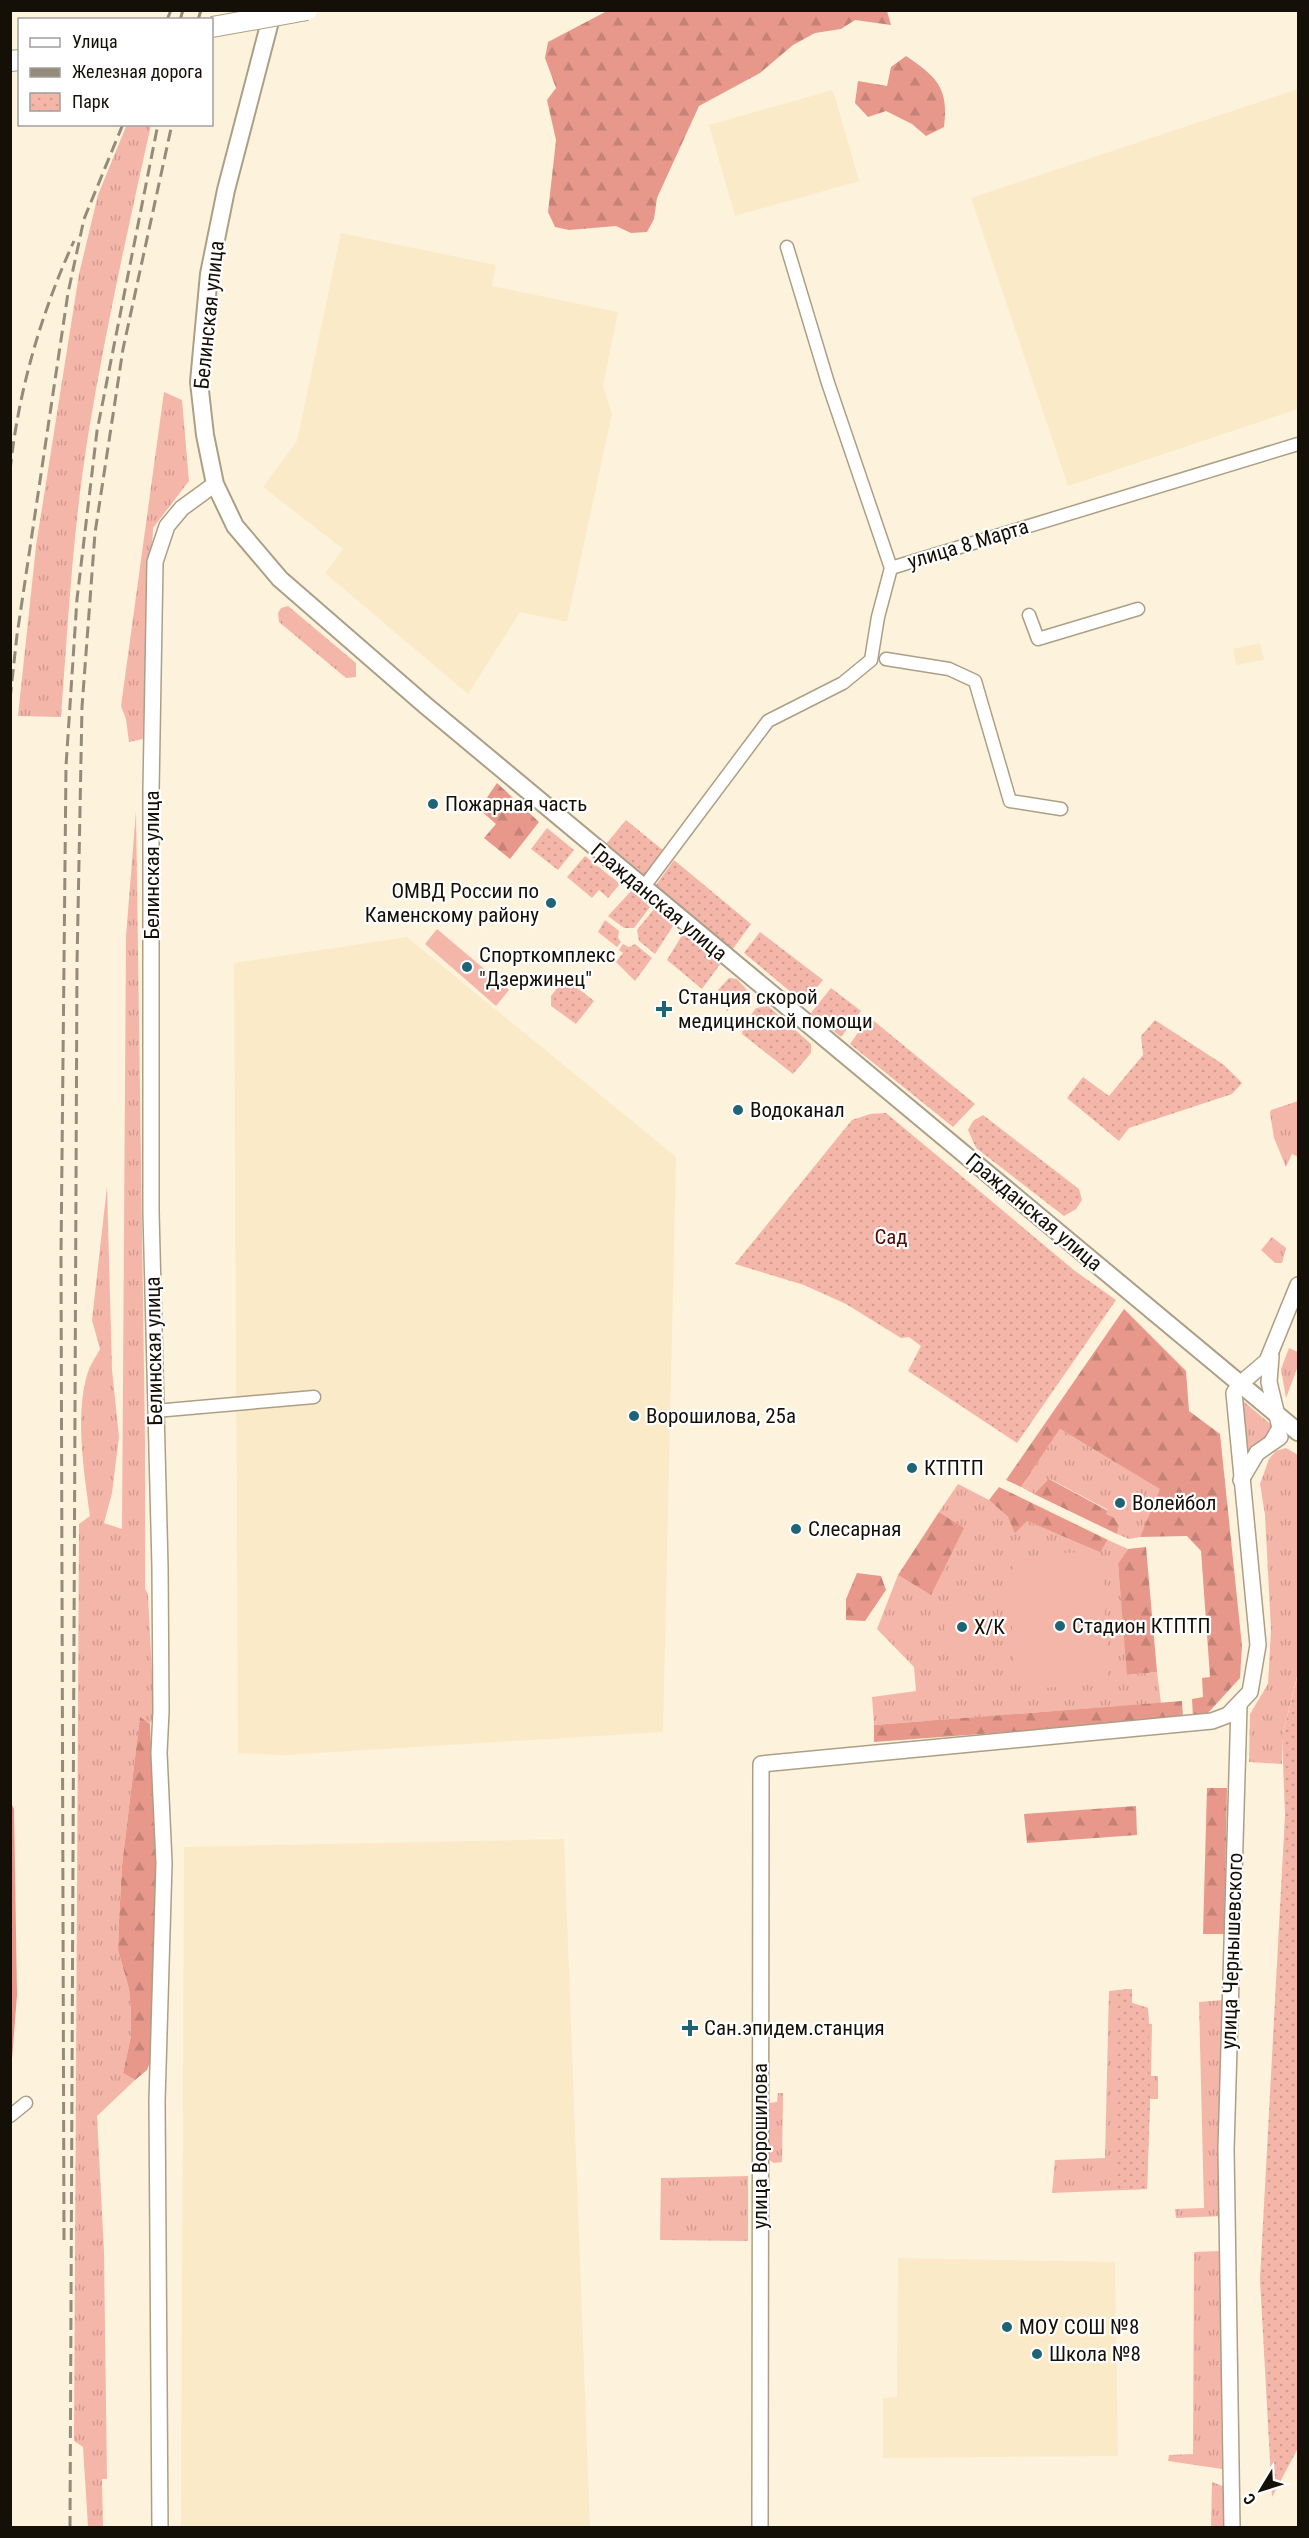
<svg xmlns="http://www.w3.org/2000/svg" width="1309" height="2538" viewBox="0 0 1309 2538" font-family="'Roboto Condensed',sans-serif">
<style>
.built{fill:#fbeac8}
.grass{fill:url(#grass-tufts)}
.forest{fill:url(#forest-firs)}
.park{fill:url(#park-dots)}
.pitch{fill:#f5b6aa}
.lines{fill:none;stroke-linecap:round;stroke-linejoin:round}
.minor-casing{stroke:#ac9f86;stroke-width:15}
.tertiary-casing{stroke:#ac9f86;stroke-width:18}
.secondary-casing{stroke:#ac9f86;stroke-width:20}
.primary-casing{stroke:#ac9f86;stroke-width:22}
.minor{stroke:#fff;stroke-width:12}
.tertiary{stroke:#fff;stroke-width:15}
.secondary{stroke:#fff;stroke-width:16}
.primary{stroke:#fff;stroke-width:20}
.rail{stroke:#948b7b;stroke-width:3;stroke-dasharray:12 6;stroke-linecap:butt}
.primary-bridge-casing{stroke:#ac9f86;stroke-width:22;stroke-linecap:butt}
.primary-bridge{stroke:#fff;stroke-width:20}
.poi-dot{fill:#1e6475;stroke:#fff;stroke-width:2}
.labels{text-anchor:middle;stroke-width:4.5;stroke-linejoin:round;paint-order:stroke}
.street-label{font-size:21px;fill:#151007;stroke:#fff}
.poi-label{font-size:21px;fill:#151007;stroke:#fff;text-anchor:start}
.park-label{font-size:21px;fill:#530c06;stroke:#fff}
</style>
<defs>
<pattern id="grass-tufts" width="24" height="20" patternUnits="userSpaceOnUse" patternTransform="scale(1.5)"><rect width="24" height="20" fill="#f5b6aa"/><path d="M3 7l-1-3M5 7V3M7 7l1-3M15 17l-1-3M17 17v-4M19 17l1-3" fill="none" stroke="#d19b91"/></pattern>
<pattern id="forest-firs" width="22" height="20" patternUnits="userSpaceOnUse" patternTransform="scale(1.5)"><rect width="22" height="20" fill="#e7988a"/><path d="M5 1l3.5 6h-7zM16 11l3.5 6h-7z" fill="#c58276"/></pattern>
<pattern id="park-dots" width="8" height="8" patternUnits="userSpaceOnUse" patternTransform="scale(1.5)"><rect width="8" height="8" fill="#f5b6aa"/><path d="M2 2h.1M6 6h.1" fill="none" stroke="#d19b91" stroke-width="1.8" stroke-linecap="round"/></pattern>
</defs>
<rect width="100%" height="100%" fill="#fdf2dc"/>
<g class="built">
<polygon points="1298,89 1298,409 1068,486 971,198"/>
<polygon points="833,90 859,181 735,216 709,125"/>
<polygon points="341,233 496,265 492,286 618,312 603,386 612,414 567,622 520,612 468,694 325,573 343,549 263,487 297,441"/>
<polygon points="1260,643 1264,660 1236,665 1233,649"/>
<polygon points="407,937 676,1157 663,1732 285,1755 238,1753 234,963"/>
<polygon points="564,1839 590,2527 181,2527 184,1847"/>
<polygon points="898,2258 1115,2262 1118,2456 883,2458 883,2398 897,2397"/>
</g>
<g class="grass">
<path d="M 127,124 L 151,125 C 128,228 105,332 88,436 C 73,529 68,623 61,717 L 18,716 L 36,546 L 79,274 L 98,195 Z"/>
<polygon points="164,392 182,400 189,481 153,528 143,739 129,742 126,719 121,706"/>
<polygon points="288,606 356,663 356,677 346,678 279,622 278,613 281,608"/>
<path d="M 136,811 L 145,1441 L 145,1589 L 148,1594 L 154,1714 L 150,1724 L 140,1718 L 122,1865 L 119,1921 L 118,1950 L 129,1989 L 131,2014 L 131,2036 L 123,2073 L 135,2080 L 97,2116 L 104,2252 L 107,2479 L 102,2479 L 103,2527 L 88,2527 L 83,2447 L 74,2441 L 79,1524 L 90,1516 C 84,1473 75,1417 87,1375 C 89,1366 96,1357 100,1349 L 92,1320 L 107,1186 L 112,1370 L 119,1437 L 112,1493 L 104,1523 L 122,1529 L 126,936 Z"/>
<polygon points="1298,1101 1298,1157 1292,1154 1286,1167 1274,1138 1270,1113 1271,1110"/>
<polygon points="1272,1237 1286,1248 1282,1263 1275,1263 1261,1250"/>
<polygon points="1289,1348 1298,1352 1298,1366 1286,1398 1281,1369"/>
<polygon points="1242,1400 1276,1429 1259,1442 1245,1460"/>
<polygon points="1060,1429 1161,1489 1140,1537 1129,1539 1117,1534 1119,1526 1112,1512 1050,1479 1034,1494 1021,1487"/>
<polygon points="1286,1448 1298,1455 1298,1673 1282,1737 1282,1764 1249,1762 1250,1714 1268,1684 1271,1630 1265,1515 1260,1484 1269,1459 1276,1451"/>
<polygon points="958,1484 989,1500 1008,1517 1027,1521 1100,1551 1108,1540 1128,1549 1118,1565 1128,1675 1157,1672 1161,1703 874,1725 872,1697 916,1691 914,1667 877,1629 898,1575 930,1594 963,1528 939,1512"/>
<polygon points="1132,1989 1132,2003 1148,2008 1149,2024 1152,2024 1151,2076 1158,2076 1158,2099 1150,2099 1147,2189 1052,2193 1055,2160 1105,2158 1109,1991"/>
<polygon points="1224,2000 1222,2216 1176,2218 1175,2209 1204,2208 1199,2002"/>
<polygon points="778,2093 783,2093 782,2162 774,2163 766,2158 768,2103 777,2102"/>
<polygon points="748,2176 748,2241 660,2240 661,2178"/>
<polygon points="1220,2251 1222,2469 1168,2461 1169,2455 1193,2454 1194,2252"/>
<polygon points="1212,2482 1225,2487 1226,2527 1211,2528"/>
</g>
<g class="forest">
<polygon points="609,10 887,11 891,25 855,20 841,29 815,33 793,45 760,73 699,106 657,198 654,219 647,232 631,233 616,226 569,230 555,227 548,212 556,140 547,100 556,88 545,58 548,42"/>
<path d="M 906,56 C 937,77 949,88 944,127 L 926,136 L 912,124 L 886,111 L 868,117 L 855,103 L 858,81 L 887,86 L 891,67 Z"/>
<polygon points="497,783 539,822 510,859 484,838 496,824 479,809"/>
<polygon points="1124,1309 1186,1371 1189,1411 1220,1434 1242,1646 1240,1678 1207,1714 1193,1717 1192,1699 1203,1697 1202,1678 1210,1677 1201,1551 1187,1536 1140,1537 1160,1489 1060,1429 1021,1487 1006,1480"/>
<polygon points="1049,1479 1112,1513 1119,1526 1117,1534 1034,1494"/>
<polygon points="999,1487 1108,1540 1100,1552 1027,1521 1015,1533 1008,1517 989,1500"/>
<polygon points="939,1512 964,1528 931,1595 898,1575"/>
<polygon points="1146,1547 1157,1672 1127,1675 1118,1564 1128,1549"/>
<polygon points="857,1573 881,1576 886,1590 865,1621 846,1620 846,1599"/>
<polygon points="1182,1701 1183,1719 874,1742 874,1725"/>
<polygon points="140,1717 150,1724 158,1925 156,2046 147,2070 135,2080 123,2073 131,2036 131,2014 129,1989 118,1950 119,1921 122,1865"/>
<polygon points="1207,1788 1227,1788 1224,1934 1203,1934"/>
<polygon points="11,1803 14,1809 17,1995 11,2072"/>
<polygon points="1136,1806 1137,1835 1027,1843 1024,1814"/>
</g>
<g class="park">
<polygon points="626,820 664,851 646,876 606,844"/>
<polygon points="547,828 574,850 558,870 531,849"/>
<polygon points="585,856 620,884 608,898 599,890 592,898 567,877"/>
<polygon points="674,860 751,924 732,950 656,885"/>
<polygon points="632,890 650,907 634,928 624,928 608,916"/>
<polygon points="654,909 673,926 655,954 639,941 637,930"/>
<polygon points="605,920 619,931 618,938 621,942 617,947 598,932"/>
<polygon points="684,932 721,963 702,989 667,960"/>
<polygon points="760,932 823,980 804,1003 744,953"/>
<polygon points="623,944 629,947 635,944 652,958 635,981 616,962 623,953 619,950"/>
<polygon points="565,978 594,1001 576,1024 551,1006 551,996"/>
<polygon points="729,978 737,979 748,991 726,1012 729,1001 718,990"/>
<polygon points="831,988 861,1011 841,1037 811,1013"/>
<polygon points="768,1006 811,1044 811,1053 793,1074 742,1034 743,1026 756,1008"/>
<polygon points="869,1017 975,1104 953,1127 850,1044"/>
<polygon points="1155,1020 1224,1065 1242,1083 1232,1094 1129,1128 1119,1141 1067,1098 1083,1077 1109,1096 1143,1055 1141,1036"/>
<polygon points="886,1113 1075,1271 1116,1300 1017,1443 908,1371 921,1346 909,1337 901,1338 846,1304 804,1285 735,1264 852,1120 870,1114"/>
<polygon points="983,1115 1079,1189 1082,1200 1076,1209 1064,1216 976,1148 968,1130 973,1121"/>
<polygon points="1298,1674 1298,2448 1272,2497 1260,2279 1285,1815 1282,1737"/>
<polygon points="1132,1989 1132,2003 1148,2008 1150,2099 1147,2189 1115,2190 1116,1990"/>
</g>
<g class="pitch">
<polygon points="437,929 509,990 496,1006 425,944"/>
<polygon points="1117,1485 1134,1492 1122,1522 1106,1514"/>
<path d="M 1080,1552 L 1098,1559 L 1103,1566 L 1108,1677 L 1105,1683 L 1098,1684 L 1029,1689 L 1022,1686 L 1015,1672 L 1009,1582 C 1010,1576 1012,1568 1015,1564 C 1024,1553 1066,1554 1080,1552 Z"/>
<polygon points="950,1599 984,1608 976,1655 941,1647"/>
</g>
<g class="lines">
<defs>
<g id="minor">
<polyline points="787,247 828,383 891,568 1298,444"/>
<polyline points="1029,615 1038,639 1138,609"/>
<polyline points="886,659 949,669 975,681 1010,801 1061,809"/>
<polyline points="643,888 768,721 843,683 871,660 878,617 891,568"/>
<polyline points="155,1411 314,1397"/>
<polyline points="10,2116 26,2103"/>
</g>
<g id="tertiary">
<polyline points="1271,1356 1269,1382 1280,1428 1273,1440"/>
<polyline points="1241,1480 1257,1453 1280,1437"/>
<polyline points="160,2528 157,2101 164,1863 159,1753 161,1711 160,1567 151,1212 151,791 155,562 167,526 182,508 215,484"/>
<polyline points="760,2528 761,1764 1212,1721 1228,1715 1250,1692 1258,1645 1234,1393 1240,1384 1267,1361 1298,1285"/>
<polyline points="1232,2528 1226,2149 1239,1706"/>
</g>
<polyline id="secondary" points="273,10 226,190 209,274 199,382 205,435 215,484 235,526 280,579 425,705 1298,1432"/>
<polyline id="primary" points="10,61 20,60"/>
</defs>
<use href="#minor" class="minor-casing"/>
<use href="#tertiary" class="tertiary-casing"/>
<use href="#secondary" class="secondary-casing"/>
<use href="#primary" class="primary-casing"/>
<use href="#minor" class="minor"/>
<use href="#tertiary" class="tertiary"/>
<use href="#secondary" class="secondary"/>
<use href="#primary" class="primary"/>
<g class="rail">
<polyline points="167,20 171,10"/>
<polyline points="180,20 183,10"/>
<polyline points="198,20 201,10"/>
<path d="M 10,471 C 18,392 41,313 74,241"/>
<polyline points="10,699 17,635 68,293 84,219 123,124"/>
<polyline points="64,2240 61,1256 66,766 77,599 97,431 158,124"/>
<polyline points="70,2528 77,964 82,707 95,533 123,349 172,124"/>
</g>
<defs>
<polyline id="primary-bridge" points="212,27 307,10"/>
</defs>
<use href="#primary-bridge" class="primary-bridge-casing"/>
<use href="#primary-bridge" class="primary-bridge"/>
</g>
<g class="poi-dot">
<circle cx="433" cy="804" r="6"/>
<circle cx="551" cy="903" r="6"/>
<circle cx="467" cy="967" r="6"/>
<path d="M661 1000h6v6h6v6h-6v6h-6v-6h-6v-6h6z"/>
<circle cx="738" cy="1110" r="6"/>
<circle cx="634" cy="1416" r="6"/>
<circle cx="912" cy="1468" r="6"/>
<circle cx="1120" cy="1503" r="6"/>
<circle cx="796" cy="1529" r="6"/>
<circle cx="1060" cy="1626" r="6"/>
<circle cx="962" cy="1627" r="6"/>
<path d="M687 2019h6v6h6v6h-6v6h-6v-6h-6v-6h6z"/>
<circle cx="1007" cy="2327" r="6"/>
<circle cx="1037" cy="2354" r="6"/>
</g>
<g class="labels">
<g class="street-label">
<text transform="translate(209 315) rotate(-84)" y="7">Белинская улица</text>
<text transform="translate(968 544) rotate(-17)" y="7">улица 8 Марта</text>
<text transform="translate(152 865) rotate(-90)" y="7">Белинская улица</text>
<text transform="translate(659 902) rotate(40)" y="7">Гражданская улица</text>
<text transform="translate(1034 1212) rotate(40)" y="7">Гражданская улица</text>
<text transform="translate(154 1351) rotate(-91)" y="7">Белинская улица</text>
<text transform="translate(1232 1951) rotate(-88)" y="7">улица Чернышевского</text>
<text transform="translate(760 2146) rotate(-90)" y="7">улица Ворошилова</text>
</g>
<g class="poi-label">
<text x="445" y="811">Пожарная часть</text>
<text x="539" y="898" text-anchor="end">ОМВД России по<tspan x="539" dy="24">Каменскому району</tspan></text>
<text x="479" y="962">Спорткомплекс<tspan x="479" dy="24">"Дзержинец"</tspan></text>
<text x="678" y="1004">Станция скорой<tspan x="678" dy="24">медицинской помощи</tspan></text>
<text x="750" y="1117">Водоканал</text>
<text x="646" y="1423">Ворошилова, 25а</text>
<text x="924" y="1475">КТПТП</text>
<text x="1132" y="1510">Волейбол</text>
<text x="808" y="1536">Слесарная</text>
<text x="1072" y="1633">Стадион КТПТП</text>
<text x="974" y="1634">Х/К</text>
<text x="704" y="2035">Сан.эпидем.станция</text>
<text x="1019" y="2334">МОУ СОШ №8</text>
<text x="1049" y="2361">Школа №8</text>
</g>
<g class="park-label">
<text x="891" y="1244">Сад</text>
</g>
</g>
<rect width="1309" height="2538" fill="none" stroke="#151007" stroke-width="24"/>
<rect x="18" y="18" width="195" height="108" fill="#ffffff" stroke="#a19f9c" stroke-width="1.5"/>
<rect x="30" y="38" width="30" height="9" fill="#ffffff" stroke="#a19f9c" stroke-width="1.5"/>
<text x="72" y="48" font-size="18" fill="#151007">Улица</text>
<rect x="30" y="68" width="30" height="9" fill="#948b7b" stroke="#a19f9c" stroke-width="1.5"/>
<text x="72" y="78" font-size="18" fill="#151007">Железная дорога</text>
<rect x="30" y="93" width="30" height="18" fill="url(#park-dots)" stroke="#a19f9c" stroke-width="1.5"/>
<text x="72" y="108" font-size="18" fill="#151007">Парк</text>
<g transform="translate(1261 2490) rotate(232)" stroke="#ffffff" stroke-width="4.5" paint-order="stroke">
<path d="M0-4.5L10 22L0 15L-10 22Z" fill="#151007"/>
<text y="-9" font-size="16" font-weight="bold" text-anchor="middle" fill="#151007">С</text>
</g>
</svg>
